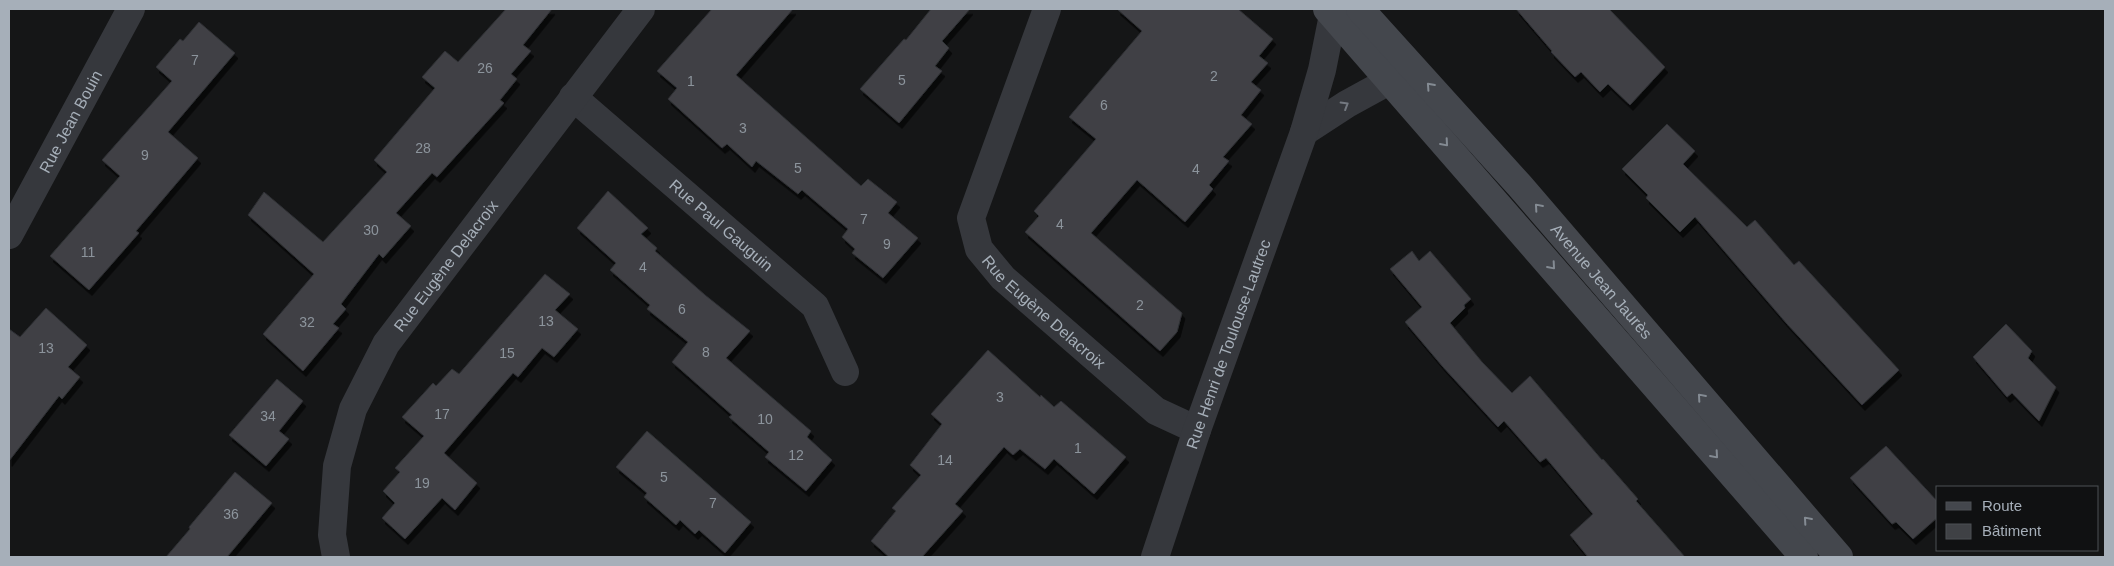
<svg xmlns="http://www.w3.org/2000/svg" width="2114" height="566" viewBox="0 0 2114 566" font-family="Arial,sans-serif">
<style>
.building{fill:#3f4145;stroke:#2f3034;filter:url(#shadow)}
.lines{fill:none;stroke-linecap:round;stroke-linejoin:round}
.minor{stroke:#36383d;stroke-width:28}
.secondary{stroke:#44474d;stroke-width:28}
.oneway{stroke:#848b93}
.oneway2{stroke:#747981}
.labels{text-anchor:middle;stroke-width:4.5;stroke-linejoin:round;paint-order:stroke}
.number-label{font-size:14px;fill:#8c949c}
.street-label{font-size:16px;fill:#a6afb9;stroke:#101112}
</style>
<defs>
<filter id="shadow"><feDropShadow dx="3" dy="5.5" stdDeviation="0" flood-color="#0009"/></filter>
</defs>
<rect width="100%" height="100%" fill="#151617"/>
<g class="building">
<polygon points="506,9 552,9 523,45 531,51 511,74 517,79 500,100 504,103 437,177 432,173 396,213 411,226 383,258 379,254 341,304 346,309 333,324 339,328 303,371 263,334 314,274 248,215 264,192 323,242 387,172 374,160 435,88 422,77 445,51 458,62"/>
<polygon points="712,9 793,9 736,75 861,186 868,179 897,202 888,213 918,238 883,278 852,253 855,249 842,237 848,229 802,190 798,194 756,161 752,167 727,144 722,148 668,99 677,88 657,71"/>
<polygon points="931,9 970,9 942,41 949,48 935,66 942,71 899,123 860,89 904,39 906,40"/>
<polygon points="1117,9 1238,9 1273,39 1259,56 1268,63 1251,82 1261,90 1241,115 1252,124 1223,157 1229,161 1209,185 1213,189 1185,222 1137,180 1091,233 1182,313 1177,332 1160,351 1025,232 1039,216 1034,211 1096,139 1069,117 1142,31"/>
<polygon points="1516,9 1609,9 1665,67 1630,105 1608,84 1600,92 1581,72 1575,77 1551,52 1552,51"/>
<polygon points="199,22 235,53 168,132 198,158 136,231 139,233 89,290 50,256 120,176 102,160 172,81 156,67 180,39 183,41"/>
<polygon points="1667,124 1695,151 1683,164 1747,227 1755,220 1794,265 1799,261 1899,370 1862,405 1787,324 1695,217 1680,232 1646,198 1648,195 1622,169"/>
<polygon points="608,191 648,228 641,234 657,248 655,251 705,295 750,331 726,358 811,431 807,437 832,460 806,491 765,457 769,452 729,417 732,415 672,362 688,342 647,309 650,305 610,270 616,263 577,228"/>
<polygon points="1412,251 1419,261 1430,251 1471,299 1464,305 1465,308 1450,323 1482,362 1512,393 1530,376 1602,460 1603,459 1638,499 1636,501 1685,557 1588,557 1570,535 1593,514 1546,458 1540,462 1504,421 1498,427 1443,367 1405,322 1422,307 1390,269"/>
<polygon points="545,274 570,294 555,310 578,329 554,357 542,348 518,377 513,373 444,453 477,483 455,510 442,498 405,539 382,518 395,503 383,491 400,472 395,468 424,436 402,417 433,383 436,386 452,369 459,374"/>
<polygon points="46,308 87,345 68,367 80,377 62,399 59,396 9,461 9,329 20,337"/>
<polygon points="2006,324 2032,351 2028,358 2056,387 2039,421 2012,393 2007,397 1973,357"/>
<polygon points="988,350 1040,397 1041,395 1054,407 1061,401 1126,457 1094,494 1054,459 1045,469 1020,449 1013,455 1004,447 955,504 963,511 922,557 889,557 871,541 896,511 892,508 921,475 910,465 942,424 931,414"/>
<polygon points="277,379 303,401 279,431 289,439 266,466 229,435"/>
<polygon points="647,431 751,522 725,553 699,530 695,534 680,520 676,525 644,497 647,493 616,467"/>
<polygon points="1886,446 1938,502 1938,517 1913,539 1896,522 1892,524 1850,478"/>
<polygon points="235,472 272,503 227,557 166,557 190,529 189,527"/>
</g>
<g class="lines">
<g class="minor">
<path id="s1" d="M 1047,9 L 971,218 L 979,249 L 1003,278 L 1156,411 L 1197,430"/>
<path id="s2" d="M 573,97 L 815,306 L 845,372"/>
<polyline points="1304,132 1347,104 1389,81 1384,57"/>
<path id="s3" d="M 9,235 L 131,9"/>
<path id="s4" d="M 336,557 L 332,535 L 337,466 L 353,409 L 386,344 L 641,9"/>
<path id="s5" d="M 1155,557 L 1197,430 L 1304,132 L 1322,70 L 1333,15 L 1350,20"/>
</g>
<g class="secondary">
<polyline points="1327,9 1804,557"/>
<path id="s6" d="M 1360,9 L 1520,186 L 1839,557"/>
</g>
</g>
<defs><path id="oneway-chevron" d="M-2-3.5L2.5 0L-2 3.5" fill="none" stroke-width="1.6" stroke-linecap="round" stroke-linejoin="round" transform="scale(1.25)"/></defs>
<g class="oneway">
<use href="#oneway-chevron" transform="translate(1430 86) rotate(-132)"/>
<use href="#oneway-chevron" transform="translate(1445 143) rotate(49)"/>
<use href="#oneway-chevron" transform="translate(1538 207) rotate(-131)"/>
<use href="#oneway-chevron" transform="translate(1552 266) rotate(49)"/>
<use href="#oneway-chevron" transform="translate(1701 397) rotate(-131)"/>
<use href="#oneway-chevron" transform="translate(1715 455) rotate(49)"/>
<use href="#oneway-chevron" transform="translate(1807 520) rotate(-131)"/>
</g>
<use class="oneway2" href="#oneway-chevron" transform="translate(1345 105) rotate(-31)"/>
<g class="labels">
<g class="number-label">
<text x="195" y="65">7</text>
<text x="485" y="73">26</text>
<text x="1214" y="81">2</text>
<text x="902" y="85">5</text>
<text x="691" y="86">1</text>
<text x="1104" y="110">6</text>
<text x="743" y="133">3</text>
<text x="423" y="153">28</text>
<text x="145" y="160">9</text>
<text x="798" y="173">5</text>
<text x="1196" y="174">4</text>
<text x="864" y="224">7</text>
<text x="1060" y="229">4</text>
<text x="371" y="235">30</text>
<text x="887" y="249">9</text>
<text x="88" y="257">11</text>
<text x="643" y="272">4</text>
<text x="1140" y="310">2</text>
<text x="682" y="314">6</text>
<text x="546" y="326">13</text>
<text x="307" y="327">32</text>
<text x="46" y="353">13</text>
<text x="706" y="357">8</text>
<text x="507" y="358">15</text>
<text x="1000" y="402">3</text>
<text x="442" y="419">17</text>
<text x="268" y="421">34</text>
<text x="765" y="424">10</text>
<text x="1078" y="453">1</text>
<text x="796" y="460">12</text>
<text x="945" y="465">14</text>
<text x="664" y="482">5</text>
<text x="422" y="488">19</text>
<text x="713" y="508">7</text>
<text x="231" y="519">36</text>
</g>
<g class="street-label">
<text dy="6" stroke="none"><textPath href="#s3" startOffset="129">Rue Jean Bouin</textPath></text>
<text dy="6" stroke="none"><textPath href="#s2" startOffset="196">Rue Paul Gauguin</textPath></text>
<text dy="6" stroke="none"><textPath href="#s4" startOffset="322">Rue Eugène Delacroix</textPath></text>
<text dy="6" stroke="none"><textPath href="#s6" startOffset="364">Avenue Jean Jaurès</textPath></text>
<text dy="6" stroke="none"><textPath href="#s1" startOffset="345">Rue Eugène Delacroix</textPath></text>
<text dy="6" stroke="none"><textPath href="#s5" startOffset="225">Rue Henri de Toulouse-Lautrec</textPath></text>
</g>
</g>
<rect width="2114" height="566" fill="none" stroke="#a6afb9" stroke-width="20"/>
<rect x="1936" y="486" width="162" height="65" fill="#101112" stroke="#4c5055"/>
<rect x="1946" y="502" width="25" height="8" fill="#44474d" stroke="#4c5055"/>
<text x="1982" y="511" font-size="15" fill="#a6afb9">Route</text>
<rect x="1946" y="524" width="25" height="15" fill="#3f4145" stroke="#4c5055"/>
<text x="1982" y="536" font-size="15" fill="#a6afb9">Bâtiment</text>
</svg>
